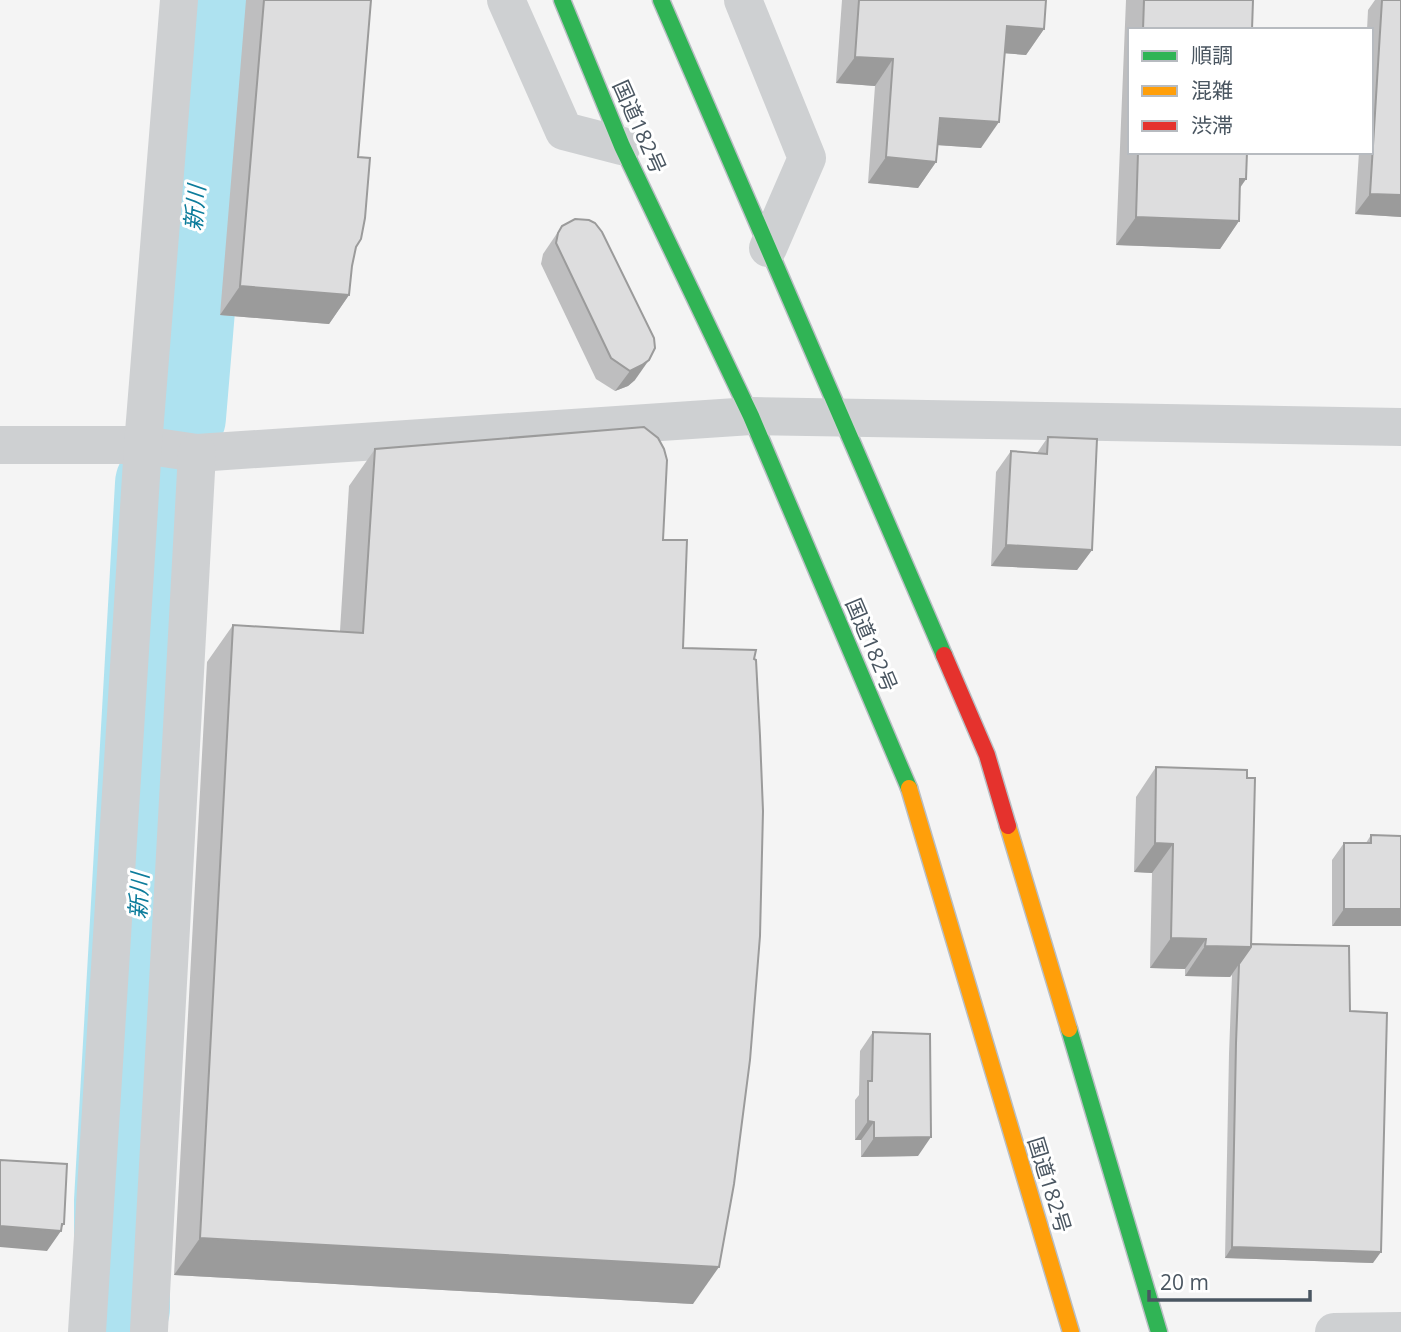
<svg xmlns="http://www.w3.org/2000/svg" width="1401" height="1332" viewBox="0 0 1401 1332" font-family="'Open Sans','Noto Sans JP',sans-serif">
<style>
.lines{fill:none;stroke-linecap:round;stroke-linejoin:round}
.river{stroke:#aee2f0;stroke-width:96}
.fast-casing{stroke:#b9bec3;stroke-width:19}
.slow-casing{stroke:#b9bec3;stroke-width:19}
.jam-casing{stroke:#b9bec3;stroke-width:19}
.street{stroke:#ced0d2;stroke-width:38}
.fast{stroke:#30b455;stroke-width:16}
.slow{stroke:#ff9f0a;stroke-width:16}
.jam{stroke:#e5322d;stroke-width:16}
.wall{fill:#bebebf}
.shaded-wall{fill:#9b9b9b}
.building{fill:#ddddde;stroke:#9b9b9b;stroke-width:2}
.labels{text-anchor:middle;stroke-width:6;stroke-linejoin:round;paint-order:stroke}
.street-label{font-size:21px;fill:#4a5661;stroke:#fff}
.water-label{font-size:23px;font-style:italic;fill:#0c7c9b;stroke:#fff}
</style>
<rect width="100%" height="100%" fill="#f4f4f4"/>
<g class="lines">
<g class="river">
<polyline points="178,417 213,0"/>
<polyline points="122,1308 122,1201 163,484"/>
</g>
<defs>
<g id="fast">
<polyline points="562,0 622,146 751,416 909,788"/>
<polyline points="661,0 944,655"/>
<polyline points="1069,1029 1159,1332"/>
</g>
<g id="slow">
<polyline points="909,788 1071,1332"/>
<polyline points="1008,826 1069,1029"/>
</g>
<polyline id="jam" points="944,655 987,755 1008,826"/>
</defs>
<use href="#fast" class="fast-casing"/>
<use href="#slow" class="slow-casing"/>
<use href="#jam" class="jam-casing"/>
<g class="street">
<polyline points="506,0 564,131 622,146"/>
<polyline points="743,0 807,158 768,248"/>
<polyline points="0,445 143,445 197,453 751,416 1401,427"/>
<polyline points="149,1330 197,453"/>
<polyline points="87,1332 143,445 179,0"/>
<polyline points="1334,1332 1401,1331"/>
</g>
<use href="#fast" class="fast"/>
<use href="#slow" class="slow"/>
<use href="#jam" class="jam"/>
</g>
<g class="wall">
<polygon points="246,0 371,0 358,157 356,247 352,266 349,295 329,324 220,315"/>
<polygon points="842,0 1046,0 1044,29 1026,55 1004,53 981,148 937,145 936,162 918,188 868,183 875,86 836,83"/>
<polygon points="1126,0 1253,0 1252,30 1130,30 1130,152 1247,152 1246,179 1240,188 1239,221 1220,249 1116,245"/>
<polygon points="1375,0 1401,0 1401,217 1355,214 1359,152 1371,152 1371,30 1367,30 1368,10"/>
<polygon points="562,226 635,380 628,386 615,391 596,379 541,264 543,254"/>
<polygon points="1048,437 1092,550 1077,570 991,566 996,472 1011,451 1037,453"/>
<polygon points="375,449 663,540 683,648 754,659 693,1304 174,1275 207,662 233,625 340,631 349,486"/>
<polygon points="1156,767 1251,944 1350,1011 1373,1263 1225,1258 1229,1054 1232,975 1230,977 1185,976 1185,969 1150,968 1152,873 1134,872 1136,797"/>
<polygon points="1371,835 1401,836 1332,926 1332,860 1344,843 1366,843"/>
<polygon points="873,1032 918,1156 861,1157 861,1140 855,1140 855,1100 859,1095 860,1051"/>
</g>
<g class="shaded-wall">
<polygon points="1007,26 1044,29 1026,55 988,52"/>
<polygon points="855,57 893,59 875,86 836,83"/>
<polygon points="940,118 999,122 981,148 921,144"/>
<polygon points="886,157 936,162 918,188 868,183"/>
<polygon points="1240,179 1246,179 1226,207"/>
<polygon points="1370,194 1401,195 1401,217 1355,214"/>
<polygon points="1136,217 1239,221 1220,249 1116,245"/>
<polygon points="240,286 349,295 329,324 220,315"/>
<polygon points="649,360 635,380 628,386 615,391 630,371"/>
<polygon points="1006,545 1092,550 1077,570 991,566"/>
<polygon points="1155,843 1173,844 1152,873 1134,872"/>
<polygon points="1344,909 1401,909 1401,926 1332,926"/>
<polygon points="1171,938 1206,939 1185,969 1150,968"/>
<polygon points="1205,946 1251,947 1230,977 1185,976"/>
<polygon points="868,1121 874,1122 861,1140 855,1140"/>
<polygon points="931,1137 918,1156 861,1157 874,1138"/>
<polygon points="64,1224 59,1231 61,1231 47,1251 0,1247 0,1226"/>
<polygon points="200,1238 719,1267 693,1304 174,1275"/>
<polygon points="1232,1247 1381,1252 1373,1263 1225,1258"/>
</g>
<g class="building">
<polygon points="264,0 371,0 358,157 370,158 365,218 361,239 356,247 352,266 349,295 240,286"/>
<polygon points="859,0 1046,0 1044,29 1007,26 999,122 940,118 936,162 886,157 893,59 855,57"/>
<polygon points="1144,0 1253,0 1252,30 1143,30"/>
<polygon points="1382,0 1401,0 1401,195 1370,194"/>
<polygon points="1138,152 1247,152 1246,179 1240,179 1239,221 1136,217"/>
<polygon points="575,219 589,220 595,223 602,232 654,338 655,348 649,360 642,365 630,371 611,358 556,243 558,233 562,226"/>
<polygon points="644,427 658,438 664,449 667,460 663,540 687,540 683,648 756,650 754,659 756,660 760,736 763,811 760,936 750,1060 734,1184 719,1267 200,1238 233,625 363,633 375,449"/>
<polygon points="1048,437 1097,439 1092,550 1006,545 1011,451 1047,454"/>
<polygon points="1156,767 1247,770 1247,778 1255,778 1251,947 1205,946 1206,939 1171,938 1173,844 1155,843"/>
<polygon points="1371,835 1401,836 1401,909 1344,909 1344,843 1371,843"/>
<polygon points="1251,944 1349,946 1350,1011 1387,1013 1381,1252 1232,1247 1236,1043 1239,964 1251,947"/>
<polygon points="873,1032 930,1034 931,1137 874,1138 874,1122 868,1121 868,1081 872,1081"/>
<polygon points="0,1160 67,1164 64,1224 62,1224 61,1231 0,1226"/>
</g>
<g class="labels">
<g class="street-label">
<text transform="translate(639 127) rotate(66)" y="7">国道182号</text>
<text transform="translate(871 645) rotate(67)" y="7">国道182号</text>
<text transform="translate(1049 1185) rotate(73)" y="7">国道182号</text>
</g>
<g class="water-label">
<text transform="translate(195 208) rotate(-85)" y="8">新川</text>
<text transform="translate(139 896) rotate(-87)" y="8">新川</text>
</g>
</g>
<rect x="1128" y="28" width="245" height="126" fill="#ffffff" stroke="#b7bbc0" stroke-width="2"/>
<rect x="1142" y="51" width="35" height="10" fill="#30b455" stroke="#b7bbc0" stroke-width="2"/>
<text x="1191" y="63" font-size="21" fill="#4a5661">順調</text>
<rect x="1142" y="86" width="35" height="10" fill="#ff9f0a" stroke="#b7bbc0" stroke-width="2"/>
<text x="1191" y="98" font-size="21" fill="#4a5661">混雑</text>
<rect x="1142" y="121" width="35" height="10" fill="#e5322d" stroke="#b7bbc0" stroke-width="2"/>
<text x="1191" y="133" font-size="21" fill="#4a5661">渋滞</text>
<path d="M1149 1290v10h161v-10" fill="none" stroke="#4a5661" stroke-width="3.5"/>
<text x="1160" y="1290" font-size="21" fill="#4a5661" stroke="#ffffff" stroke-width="5" paint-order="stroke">20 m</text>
</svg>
